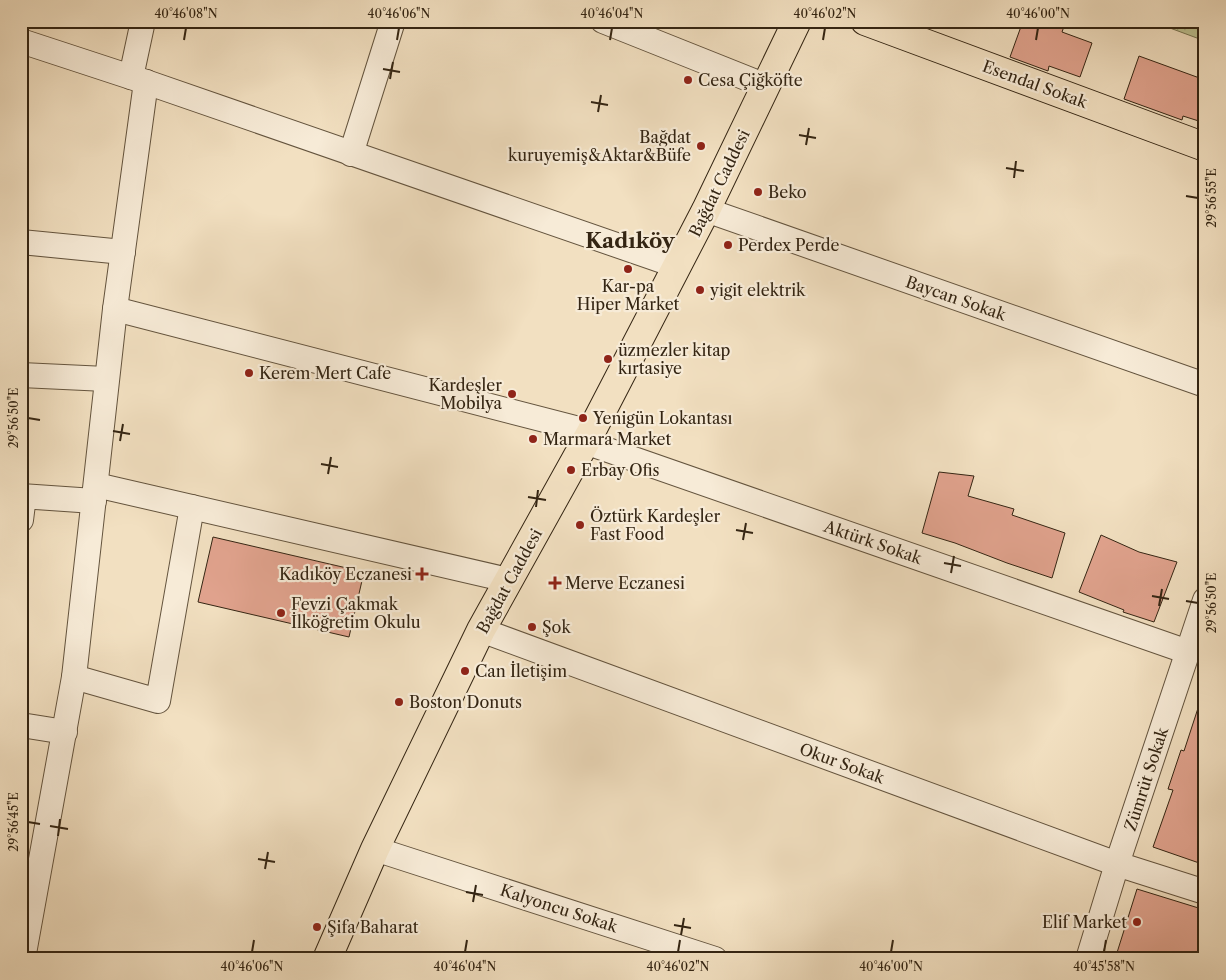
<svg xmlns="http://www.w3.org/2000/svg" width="1226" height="980" viewBox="0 0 1226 980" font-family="'Libre Caslon Text',serif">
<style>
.forest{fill:url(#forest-crowns);stroke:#787452}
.building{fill:#e1a38e;stroke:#342513}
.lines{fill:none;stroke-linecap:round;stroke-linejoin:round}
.minor-casing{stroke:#64543e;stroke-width:26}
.major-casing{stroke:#342513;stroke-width:30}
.minor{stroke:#f7ebd7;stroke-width:24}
.major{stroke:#f2e0c1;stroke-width:28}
.ticks{fill:none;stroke:#342513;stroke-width:2}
.poi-dot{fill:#8f2418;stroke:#f7ebd7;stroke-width:2}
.labels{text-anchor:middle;stroke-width:4.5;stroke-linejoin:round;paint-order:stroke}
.poi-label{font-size:16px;fill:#342513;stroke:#f7ebd7;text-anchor:start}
.street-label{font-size:16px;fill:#342513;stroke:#f7ebd7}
.district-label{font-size:21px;font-weight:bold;fill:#342513;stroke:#f7ebd7}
.neatline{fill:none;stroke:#342513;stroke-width:2}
.ticks-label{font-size:12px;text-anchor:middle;fill:#342513}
</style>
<defs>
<pattern id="forest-crowns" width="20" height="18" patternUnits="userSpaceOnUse" patternTransform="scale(1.25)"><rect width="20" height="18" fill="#bdc291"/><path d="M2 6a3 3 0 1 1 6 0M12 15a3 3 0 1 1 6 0" fill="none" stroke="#9a9d75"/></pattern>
</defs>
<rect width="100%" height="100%" fill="#f2e0c1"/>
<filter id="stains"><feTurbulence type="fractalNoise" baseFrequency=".004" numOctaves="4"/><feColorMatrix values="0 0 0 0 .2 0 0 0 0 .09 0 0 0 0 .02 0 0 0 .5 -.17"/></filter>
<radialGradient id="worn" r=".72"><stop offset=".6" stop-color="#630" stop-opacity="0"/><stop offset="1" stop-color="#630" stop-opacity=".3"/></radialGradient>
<polygon class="forest" points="1151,21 1205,21 1205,41"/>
<g class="building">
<polygon points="1023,21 1066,21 1062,32 1092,43 1080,77 1049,66 1048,71 1010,57"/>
<polygon points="1139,56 1205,80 1205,123 1183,116 1182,120 1124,99"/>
<polygon points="939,472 974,476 968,496 1014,509 1012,515 1065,533 1052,578 1007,563 955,543 922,533"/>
<polygon points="1101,535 1139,552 1177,562 1154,622 1123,612 1124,610 1079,592"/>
<polygon points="213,537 364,572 349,637 198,602"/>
<polygon points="1201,699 1205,700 1205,865 1153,847 1173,790 1168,789 1181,750 1184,751"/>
<polygon points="1137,889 1205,910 1205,959 1115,959"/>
</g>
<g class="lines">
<defs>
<g id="minor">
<polyline points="603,21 766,86"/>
<polyline points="21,41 146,82 677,266"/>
<polyline points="131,77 143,21"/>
<polyline points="351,154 393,21"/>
<polyline points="706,210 1205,385"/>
<polyline points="21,242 123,252"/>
<polyline points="115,309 591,432"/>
<polyline points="21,375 106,379"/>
<polyline points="585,442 1188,652"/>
<polyline points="96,485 508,580"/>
<polyline points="21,496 94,501"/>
<polyline points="21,520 24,496"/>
<polyline points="481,630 1117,864 1205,892"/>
<polyline points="74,677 158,701 192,507"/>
<polyline points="21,725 65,732"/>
<polyline points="375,849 715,959"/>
<polyline points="23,959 74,677 115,309 146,82"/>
<polyline points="1088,959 1117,864 1205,600"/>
</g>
<g id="major">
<polyline points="865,21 1205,147"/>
<polyline points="327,959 375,849 481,630 591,432 706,210 797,21"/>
</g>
</defs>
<use href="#minor" class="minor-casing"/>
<use href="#major" class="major-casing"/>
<use href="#minor" class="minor"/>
<use href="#major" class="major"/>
</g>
<path class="ticks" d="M 184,40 L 186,28M 397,40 L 399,28M 610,40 L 612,28M 823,40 L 825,28M 1036,40 L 1038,28M 383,69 L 400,72M 390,79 L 393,62M 591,102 L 608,105M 598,112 L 601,95M 799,135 L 816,138M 806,145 L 809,128M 1006,168 L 1024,171M 1014,178 L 1016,161M 1186,196 L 1198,198M 28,418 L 40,420M 113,431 L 130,434M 120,441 L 123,424M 321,464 L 338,467M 328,474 L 331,457M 528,497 L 546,500M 536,507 L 538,490M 736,530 L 753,533M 743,540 L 746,523M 944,563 L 961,566M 951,573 L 954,556M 1152,596 L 1169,599M 1186,601 L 1198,603M 1159,606 L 1162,589M 28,822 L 40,824M 50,826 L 68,829M 58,836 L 60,819M 258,859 L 275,862M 265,869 L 268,852M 466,892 L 483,895M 473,902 L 476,885M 674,925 L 691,928M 681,935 L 684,918M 252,952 L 254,940M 465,952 L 467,940M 678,952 L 680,940M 891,952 L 893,940M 1104,952 L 1106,940"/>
<g class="poi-dot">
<circle cx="688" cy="80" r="5"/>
<circle cx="701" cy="146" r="5"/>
<circle cx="758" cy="192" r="5"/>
<circle cx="728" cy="245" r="5"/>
<circle cx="628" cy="269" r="5"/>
<circle cx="700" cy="290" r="5"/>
<circle cx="608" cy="359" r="5"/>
<circle cx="249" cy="373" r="5"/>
<circle cx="512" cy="394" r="5"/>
<circle cx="583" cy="418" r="5"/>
<circle cx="533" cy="439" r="5"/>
<circle cx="571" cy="470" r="5"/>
<circle cx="580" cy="525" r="5"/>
<path d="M419.5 566.5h5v5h5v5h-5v5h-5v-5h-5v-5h5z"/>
<path d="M552.5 575.5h5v5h5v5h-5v5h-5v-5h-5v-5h5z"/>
<circle cx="281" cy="613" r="5"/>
<circle cx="532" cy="627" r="5"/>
<circle cx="465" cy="671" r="5"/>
<circle cx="399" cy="702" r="5"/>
<circle cx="1137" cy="922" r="5"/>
<circle cx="317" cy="927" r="5"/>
</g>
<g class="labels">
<g class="poi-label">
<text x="698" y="86">Cesa Çiğköfte</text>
<text x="691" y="143" text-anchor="end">Bağdat<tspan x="691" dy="18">kuruyemiş&amp;Aktar&amp;Büfe</tspan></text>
<text x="768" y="198">Beko</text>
<text x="738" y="251">Perdex Perde</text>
<text x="628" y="292" text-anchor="middle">Kar-pa<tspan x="628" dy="18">Hiper Market</tspan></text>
<text x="710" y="296">yigit elektrik</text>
<text x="618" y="356">üzmezler kitap<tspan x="618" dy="18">kırtasiye</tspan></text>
<text x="259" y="379">Kerem Mert Cafe</text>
<text x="502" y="391" text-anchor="end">Kardeşler<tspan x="502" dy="18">Mobilya</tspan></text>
<text x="593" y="424">Yenigün Lokantası</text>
<text x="543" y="445">Marmara Market</text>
<text x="581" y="476">Erbay Ofis</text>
<text x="590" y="522">Öztürk Kardeşler<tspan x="590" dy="18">Fast Food</tspan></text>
<text x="412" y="580" text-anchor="end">Kadıköy Eczanesi</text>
<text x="565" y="589">Merve Eczanesi</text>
<text x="291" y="610">Fevzi Çakmak<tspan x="291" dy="18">İlköğretim Okulu</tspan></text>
<text x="542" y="633">Şok</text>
<text x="475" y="677">Can İletişim</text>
<text x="409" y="708">Boston Donuts</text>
<text x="1127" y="928" text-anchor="end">Elif Market</text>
<text x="327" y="933">Şifa Baharat</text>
</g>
<g class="street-label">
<text transform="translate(1035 84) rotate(20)" y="6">Esendal Sokak</text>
<text transform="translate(719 183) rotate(-64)" y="6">Bağdat Caddesi</text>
<text transform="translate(956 298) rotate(19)" y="6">Baycan Sokak</text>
<text transform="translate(873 542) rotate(19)" y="6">Aktürk Sokak</text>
<text transform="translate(509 581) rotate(-61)" y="6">Bağdat Caddesi</text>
<text transform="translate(842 763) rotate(20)" y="6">Okur Sokak</text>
<text transform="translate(1146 779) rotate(-72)" y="6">Zümrüt Sokak</text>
<text transform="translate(559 908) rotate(18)" y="6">Kalyoncu Sokak</text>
</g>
<g class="district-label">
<text x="630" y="248">Kadıköy</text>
</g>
</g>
<rect width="1226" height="980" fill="none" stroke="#f2e0c1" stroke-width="55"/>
<rect x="28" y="28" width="1170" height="924" class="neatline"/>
<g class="ticks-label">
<text x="186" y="18">40°46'08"N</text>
<text x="399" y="18">40°46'06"N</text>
<text x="612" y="18">40°46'04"N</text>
<text x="825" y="18">40°46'02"N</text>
<text x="1038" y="18">40°46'00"N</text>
<text transform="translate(1212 198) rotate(-90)" y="4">29°56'55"E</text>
<text transform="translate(14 418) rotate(-90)" y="4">29°56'50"E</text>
<text transform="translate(1212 603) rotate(-90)" y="4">29°56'50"E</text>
<text transform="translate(14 822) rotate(-90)" y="4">29°56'45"E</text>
<text x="252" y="971">40°46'06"N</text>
<text x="465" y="971">40°46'04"N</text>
<text x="678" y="971">40°46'02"N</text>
<text x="891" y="971">40°46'00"N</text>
<text x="1104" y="971">40°45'58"N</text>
</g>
<rect width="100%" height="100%" filter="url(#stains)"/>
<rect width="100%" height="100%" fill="url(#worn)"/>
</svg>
